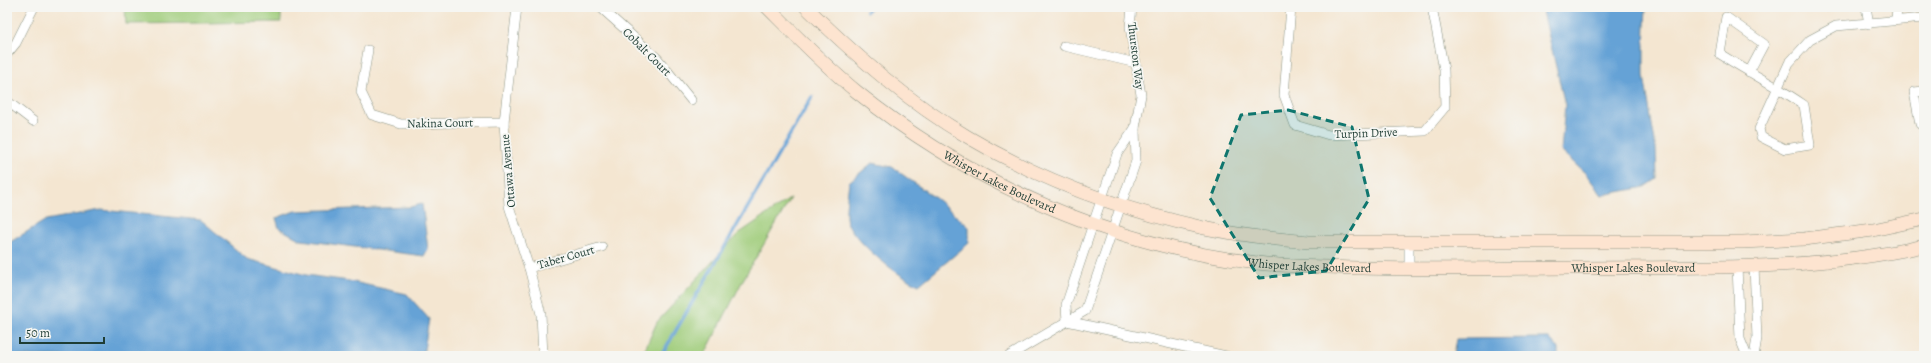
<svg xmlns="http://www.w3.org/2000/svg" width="1931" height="363" viewBox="0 0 1931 363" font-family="Alegreya,serif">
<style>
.green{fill:#9fcc79;stroke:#5f8456}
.water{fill:#65a2d6;stroke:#427085}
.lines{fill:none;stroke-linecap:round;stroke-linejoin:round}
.stream{stroke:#65a2d6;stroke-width:3.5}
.street-casing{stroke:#8a9282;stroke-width:10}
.secondary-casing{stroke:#8a9282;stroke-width:14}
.street{stroke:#fff;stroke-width:9}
.secondary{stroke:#fde4d0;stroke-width:13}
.marked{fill:#0f766e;fill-opacity:0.2;stroke:#0f766e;stroke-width:3;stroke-dasharray:8 5;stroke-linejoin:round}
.labels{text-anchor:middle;stroke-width:3.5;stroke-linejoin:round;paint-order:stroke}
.street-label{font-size:12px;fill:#1f3d34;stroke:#f6f6f2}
</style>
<rect width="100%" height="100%" fill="#f6f6f2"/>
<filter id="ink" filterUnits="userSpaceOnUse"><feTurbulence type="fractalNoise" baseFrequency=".025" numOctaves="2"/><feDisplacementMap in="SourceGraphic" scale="8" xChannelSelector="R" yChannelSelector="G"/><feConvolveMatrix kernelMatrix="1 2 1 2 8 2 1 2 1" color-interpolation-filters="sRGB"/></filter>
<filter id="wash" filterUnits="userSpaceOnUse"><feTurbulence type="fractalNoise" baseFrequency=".012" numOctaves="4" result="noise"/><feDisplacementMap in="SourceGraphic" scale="16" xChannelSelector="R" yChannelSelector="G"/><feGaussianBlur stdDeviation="0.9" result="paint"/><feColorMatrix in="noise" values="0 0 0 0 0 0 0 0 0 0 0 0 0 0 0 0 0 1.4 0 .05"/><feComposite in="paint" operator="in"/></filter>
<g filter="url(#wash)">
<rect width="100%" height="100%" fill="#f4e6d1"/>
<g class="green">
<polygon points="125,7 281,7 281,22 126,24"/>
<polygon points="791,198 744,278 704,356 642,356 657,322 738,234"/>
</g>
<g class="water">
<polygon points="1542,7 1646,7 1644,46 1644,76 1656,149 1657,179 1645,187 1602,195 1585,173 1561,151 1565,105"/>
<path d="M 872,163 L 892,167 L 938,200 L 969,227 L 969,243 L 919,285 C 898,277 855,242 847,222 C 844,214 848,191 849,182 Z"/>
<polygon points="422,204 428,249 424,256 301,240 279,228 276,218 295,211 410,207"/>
<polygon points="101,210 201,220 247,259 306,275 349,281 407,294 429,319 423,356 7,356 7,244 46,220"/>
<polygon points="1549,338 1558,348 1558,356 1453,356 1456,339"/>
</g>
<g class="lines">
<g class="stream">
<polyline points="867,11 870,7"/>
<polyline points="661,356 812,97"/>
</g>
</g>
</g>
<g filter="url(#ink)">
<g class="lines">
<defs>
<g id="street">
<polyline points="517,7 504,122 509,206 529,268 541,314 543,356"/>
<polyline points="600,7 657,58 691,100"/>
<polyline points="1291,7 1284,95 1295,125 1329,135 1425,131 1445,107 1444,70 1432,7"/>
<polyline points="1866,7 1869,24"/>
<polyline points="1896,20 1897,7"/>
<polyline points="1064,46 1136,63"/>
<polyline points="368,50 361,92 372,115 401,124 504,122"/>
<polyline points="7,54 16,43 34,7"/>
<path d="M 1749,72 L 1764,44 L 1726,17 L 1720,54 C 1748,72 1777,86 1804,105 L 1810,145 L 1785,149 L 1761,137 L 1759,129 L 1789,63 L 1810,40 L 1836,26 L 1924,18"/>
<polyline points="1924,91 1914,92 1920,124 1924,123"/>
<polyline points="7,101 33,121"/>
<polyline points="1409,243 1409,269"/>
<polyline points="1737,266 1740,339 1747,356"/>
<polyline points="529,268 602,247"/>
<polyline points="1067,321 1066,305 1093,224 1117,154 1135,128"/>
<polyline points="1067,321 1226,356"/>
<polyline points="1009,356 1085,311 1136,161 1135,128 1141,95 1130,27 1132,7"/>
<polyline points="1754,356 1757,338 1754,266"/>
</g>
<g id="secondary">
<path id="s1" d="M 767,7 C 796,36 825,66 857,92 C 970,183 1112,246 1257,263 C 1291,267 1327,267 1362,268 C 1432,270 1502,268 1572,268 C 1690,267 1809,272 1924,246"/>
<path d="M 806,7 C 855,55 908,102 968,137 C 1040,180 1122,210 1204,228 C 1238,235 1273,239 1309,242 L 1743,242 L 1804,239 L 1873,230 L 1924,219"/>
</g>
</defs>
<use href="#street" class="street-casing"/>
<use href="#secondary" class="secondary-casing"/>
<use href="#street" class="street"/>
<use href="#secondary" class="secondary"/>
</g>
</g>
<path class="marked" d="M 1288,110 L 1352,127 L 1369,199 L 1326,271 L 1259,278 L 1210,198 L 1241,115 Z"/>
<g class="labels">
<g class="street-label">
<text transform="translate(647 52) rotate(45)" y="4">Cobalt Court</text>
<text transform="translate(1136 56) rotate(83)" y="4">Thurston Way</text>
<text transform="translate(440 123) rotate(-1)" y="4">Nakina Court</text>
<text transform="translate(1366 133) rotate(-2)" y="4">Turpin Drive</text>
<text transform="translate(508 171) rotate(-95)" y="4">Ottawa Avenue</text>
<text dy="4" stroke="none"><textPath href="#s1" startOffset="293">Whisper Lakes Boulevard</textPath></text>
<text transform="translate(566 257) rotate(-16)" y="4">Taber Court</text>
<text dy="4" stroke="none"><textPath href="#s1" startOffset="617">Whisper Lakes Boulevard</textPath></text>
<text dy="4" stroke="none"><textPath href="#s1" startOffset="941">Whisper Lakes Boulevard</textPath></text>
</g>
</g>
<rect width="1931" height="363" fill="none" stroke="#f6f6f2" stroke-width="24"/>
<path d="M20 337v6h84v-6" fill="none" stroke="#1f3d34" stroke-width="2"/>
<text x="26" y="337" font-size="12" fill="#1f3d34" stroke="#f6f6f2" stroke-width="3" paint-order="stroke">50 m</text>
</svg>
